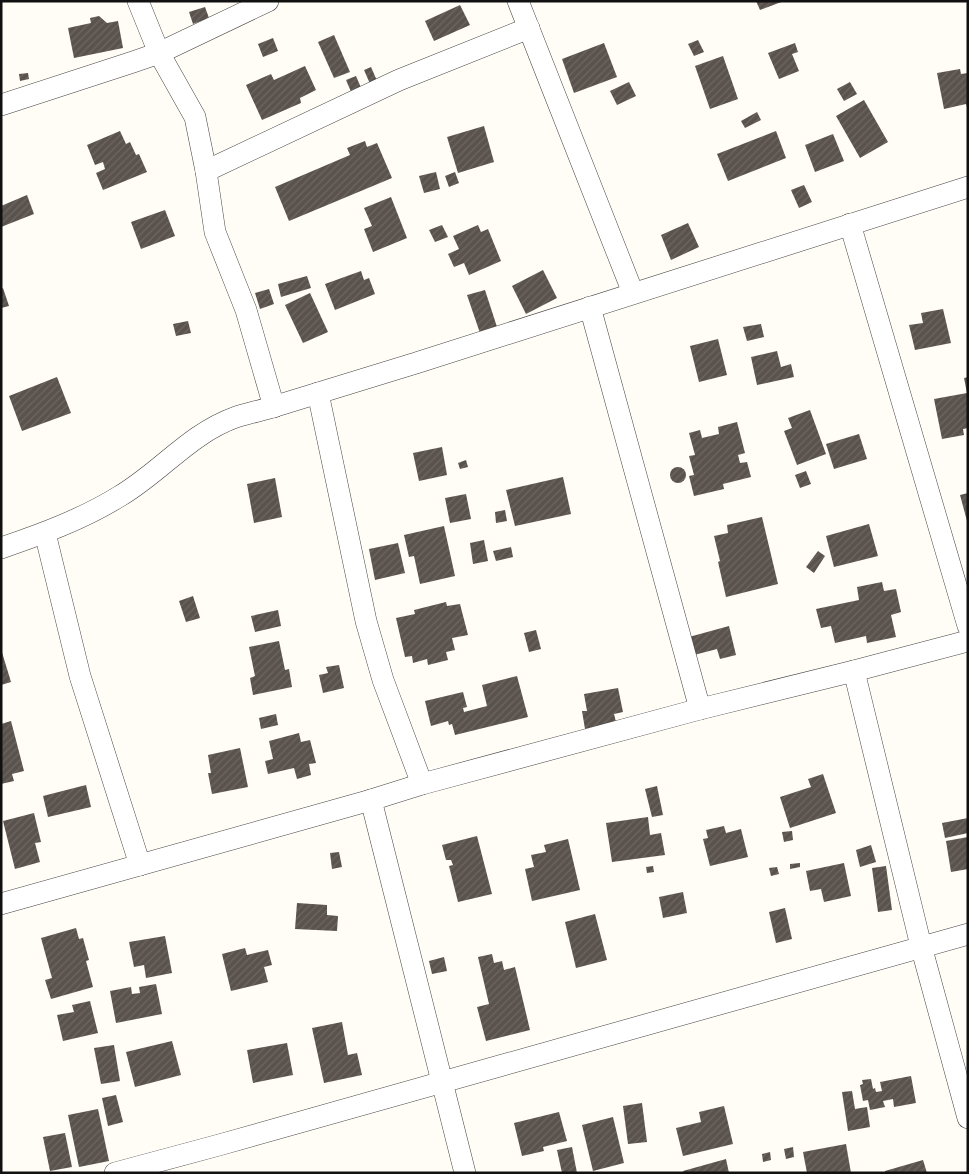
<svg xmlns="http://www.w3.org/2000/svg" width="969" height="1174" viewBox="0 0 969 1174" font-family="Georgia,serif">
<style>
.building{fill:url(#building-hatch)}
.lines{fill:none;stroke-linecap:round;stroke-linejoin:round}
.street-casing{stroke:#444;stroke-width:22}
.street{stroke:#fff;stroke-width:21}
</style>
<defs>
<pattern id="building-hatch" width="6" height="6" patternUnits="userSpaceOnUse" patternTransform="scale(1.25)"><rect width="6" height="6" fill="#5a524d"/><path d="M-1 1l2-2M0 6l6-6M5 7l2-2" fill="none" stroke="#6d6662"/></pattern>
</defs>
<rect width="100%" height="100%" fill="#fffdf5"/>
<g class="building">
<polygon points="756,1 784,1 760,10"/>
<polygon points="460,5 470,25 434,41 425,21"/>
<polygon points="205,7 209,18 193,24 189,12"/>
<polygon points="99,16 107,23 118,21 123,48 74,58 68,28 91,23 90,18"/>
<polygon points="334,35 350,72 334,78 318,42"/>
<polygon points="273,38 278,51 263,57 258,44"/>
<polygon points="698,40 704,52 694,56 688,44"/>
<polygon points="604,43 617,77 574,93 562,59"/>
<polygon points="795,43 798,52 792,54 799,71 779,79 768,53"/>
<polygon points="723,56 738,99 710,109 695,66"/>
<polygon points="305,66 316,90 300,98 301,103 262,120 246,85 271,74 274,80"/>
<polygon points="371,67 378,83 371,86 364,70"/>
<polygon points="960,69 961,74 968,73 968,110 966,104 944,109 937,73"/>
<polygon points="28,73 29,79 20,81 19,74"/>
<polygon points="356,76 362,90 352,94 346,80"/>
<polygon points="629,82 636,96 617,105 610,91"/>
<polygon points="850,82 857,94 844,101 837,89"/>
<polygon points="864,100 888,142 860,158 836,116"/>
<polygon points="757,112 761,120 745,128 741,121"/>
<polygon points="484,126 494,162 458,173 447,137"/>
<polygon points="120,131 126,144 130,142 136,155 139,154 147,172 103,190 96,173 105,169 103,162 95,165 87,145"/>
<polygon points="776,131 786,158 728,181 717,154"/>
<polygon points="833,134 844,161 815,172 805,145"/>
<polygon points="365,141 367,147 377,143 392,178 289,221 275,187 350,155 347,148"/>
<polygon points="436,172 440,189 424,193 419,176"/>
<polygon points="455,172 459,183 449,187 445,176"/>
<polygon points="804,185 812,202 799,208 791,190"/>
<polygon points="27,195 34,214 1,227 1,206"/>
<polygon points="391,197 407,238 373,252 364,229 372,226 364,208"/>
<polygon points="165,210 175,236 141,249 131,222"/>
<polygon points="688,223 699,247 671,260 661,235"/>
<polygon points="442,225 448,237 435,242 429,230"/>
<polygon points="478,225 481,232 488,229 501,261 469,275 464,263 454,267 448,254 459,249 453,236"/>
<polygon points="543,270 557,298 526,314 512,286"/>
<polygon points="361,271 364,280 369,278 375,294 335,310 325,284"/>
<polygon points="307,276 311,288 281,297 278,284"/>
<polygon points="3,288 9,306 1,308 1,289"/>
<polygon points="269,289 274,304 260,309 255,293"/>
<polygon points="485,290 498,330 481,336 467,295"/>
<polygon points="310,293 328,332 303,343 285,305"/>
<polygon points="943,309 951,343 915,350 909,325 923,323 921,313"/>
<polygon points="188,321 191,333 176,336 173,324"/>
<polygon points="761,324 764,337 747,341 743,327"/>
<polygon points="718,339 727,375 699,382 690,346"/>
<polygon points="777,351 781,367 791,364 794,377 757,385 751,357"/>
<polygon points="57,377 71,413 22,431 9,396"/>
<polygon points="968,377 968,428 963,429 964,435 942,439 934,399 967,393 964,378"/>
<polygon points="810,410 826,454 797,465 784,431 792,428 788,418"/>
<polygon points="737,422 745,453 738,455 740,463 747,462 751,477 723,484 724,489 694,496 689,476 694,475 689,456 695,455 689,433 700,430 702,438 719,434 718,427"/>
<polygon points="859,434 867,459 834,469 826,444"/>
<polygon points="442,447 447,475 419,481 413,453"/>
<polygon points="466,460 468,467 460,469 458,463"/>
<circle cx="678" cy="475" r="8"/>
<polygon points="806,471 811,484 800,488 795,475"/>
<polygon points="563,477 571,514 515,526 506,490"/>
<polygon points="275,478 282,517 254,523 247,484"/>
<polygon points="968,493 968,521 967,521 960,495"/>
<polygon points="466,494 471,519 450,523 445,498"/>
<polygon points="505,510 507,521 496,523 495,512"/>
<polygon points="762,517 778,584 726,597 718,562 720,561 714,536 728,533 727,525"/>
<polygon points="869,524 878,556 834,567 826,536"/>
<polygon points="444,526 455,576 420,584 414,556 409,557 404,535"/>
<polygon points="484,540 488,561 473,564 470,543"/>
<polygon points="398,543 405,573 375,580 369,549"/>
<polygon points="511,547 513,557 496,561 493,551"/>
<polygon points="818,551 825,556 814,573 806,567"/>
<polygon points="882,582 884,591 896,589 901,612 891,615 896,637 867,643 866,636 835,643 831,626 821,628 816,609 859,600 857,587"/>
<polygon points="193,596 200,618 186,622 179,601"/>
<polygon points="446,602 447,606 460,604 468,635 452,638 455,650 446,652 448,660 428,665 427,659 413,663 412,656 405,657 396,618 415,614 414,610"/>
<polygon points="278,610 281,626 255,632 251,616"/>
<polygon points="729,626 736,655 720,659 717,649 694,655 689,637"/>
<polygon points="536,630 541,649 529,652 524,633"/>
<polygon points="279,641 285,670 289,669 292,687 253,695 250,678 255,676 249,647"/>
<polygon points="1,649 11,682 1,685"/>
<polygon points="339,665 344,688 323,693 319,675 328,673 326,667"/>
<polygon points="517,676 528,717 455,735 452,724 449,725 448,721 431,726 425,701 463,692 467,707 463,708 464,712 487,706 482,685"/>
<polygon points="618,688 623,712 614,714 616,722 585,729 582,711 587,711 584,694"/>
<polygon points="276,714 278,725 261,729 259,718"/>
<polygon points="11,721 24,771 12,774 14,781 1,784 1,724"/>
<polygon points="299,733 301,742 310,740 316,763 309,764 311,775 297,779 294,768 268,774 265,761 273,759 269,741"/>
<polygon points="240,748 248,787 212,794 208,773 211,773 208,755"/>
<polygon points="823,774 836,813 790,828 780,797 811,787 808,779"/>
<polygon points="86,785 91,807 48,817 43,796"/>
<polygon points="657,786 663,815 652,817 645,789"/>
<polygon points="34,813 41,842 35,843 40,862 15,869 3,821"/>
<polygon points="648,817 650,835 661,833 665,855 612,862 606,823"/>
<polygon points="968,818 968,833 945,838 942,823"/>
<polygon points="724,826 726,833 741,829 748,857 710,866 703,839 708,838 706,830"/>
<polygon points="792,831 793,840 784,842 782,832"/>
<polygon points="477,836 492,894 458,902 449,866 453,865 451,860 446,860 442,845"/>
<polygon points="968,837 968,869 951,872 946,841"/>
<polygon points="568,839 580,890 532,901 525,869 534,867 531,855 546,852 544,845"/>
<polygon points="871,845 876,862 860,867 856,850"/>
<polygon points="339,852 342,867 332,869 330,853"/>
<polygon points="800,863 800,867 790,869 790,864"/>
<polygon points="844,863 851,896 824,902 821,889 810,891 806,871"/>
<polygon points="653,866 654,872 647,873 646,867"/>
<polygon points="886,866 892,910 878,912 872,868"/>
<polygon points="777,867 779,874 771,876 769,868"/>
<polygon points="683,892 687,913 663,918 659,897"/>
<polygon points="297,903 327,905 327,915 338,916 337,931 295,929"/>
<polygon points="785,908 792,939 776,943 769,912"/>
<polygon points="595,914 607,960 576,968 565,922"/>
<polygon points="76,928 79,939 83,938 89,960 86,961 93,987 51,999 45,980 52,978 41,938"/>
<polygon points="165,936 172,973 146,978 144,965 134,967 129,942"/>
<polygon points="245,948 247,955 268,950 272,965 264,967 268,982 231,991 222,954"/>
<polygon points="492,954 494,963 502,961 504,970 515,967 530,1030 486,1041 477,1007 489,1004 478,957"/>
<polygon points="444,957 447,971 432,974 429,961"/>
<polygon points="156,984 162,1014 116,1023 110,991 131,987 132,994 140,993 139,987"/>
<polygon points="90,1001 98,1033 63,1041 57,1015 74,1012 72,1005"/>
<polygon points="342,1022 348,1055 357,1053 362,1075 324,1083 312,1028"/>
<polygon points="172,1041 181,1075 135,1087 126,1052"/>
<polygon points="287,1043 293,1075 253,1083 247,1050"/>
<polygon points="114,1045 120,1081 101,1084 94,1048"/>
<polygon points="911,1076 916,1103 894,1107 893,1099 883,1101 885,1107 870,1110 868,1100 863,1101 860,1085 863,1084 862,1080 871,1079 873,1089 875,1088 876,1092 882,1091 880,1082"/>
<polygon points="852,1091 855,1109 867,1107 870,1127 848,1131 842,1092"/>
<polygon points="116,1095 123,1122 108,1126 102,1098"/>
<polygon points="642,1103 647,1142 628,1144 623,1106"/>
<polygon points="724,1106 733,1144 683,1156 676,1128 701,1122 699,1112"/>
<polygon points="98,1109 109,1161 79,1167 68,1115"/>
<polygon points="559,1112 567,1141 543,1147 544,1151 522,1156 514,1123"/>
<polygon points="613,1117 624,1163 593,1171 582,1125"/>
<polygon points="65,1133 72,1167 50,1171 43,1137"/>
<polygon points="846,1144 851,1173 807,1173 803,1152"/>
<polygon points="572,1147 577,1173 562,1173 557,1150"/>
<polygon points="793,1147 794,1157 786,1159 784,1149"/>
<polygon points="770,1152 771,1160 763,1162 762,1154"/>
<polygon points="726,1159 729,1173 684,1173 683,1171"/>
<polygon points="923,1160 927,1173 885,1173 885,1171"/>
</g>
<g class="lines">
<defs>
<g id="street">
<polyline points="138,1 159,53 195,117 206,171 215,232 246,310 274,407"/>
<polyline points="518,1 633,293"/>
<polyline points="1,105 133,62 159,53 268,1"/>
<polyline points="206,171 399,80 529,28"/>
<polyline points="850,224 968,626"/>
<polyline points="590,307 700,709"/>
<polyline points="318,393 366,621 383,680 422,784"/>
<polyline points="45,533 80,676 140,865"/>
<path d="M 1,548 C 42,534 83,519 120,496 C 162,471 189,434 236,417 C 249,413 263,410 276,406 C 323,392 369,377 416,363 C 600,304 784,245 968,187"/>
<polyline points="854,671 921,946 968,1118"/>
<polyline points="371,800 465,1173"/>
<polyline points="1,904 371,800 422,784 700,709 854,671 968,641"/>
<polyline points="115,1173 219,1145 968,934"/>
</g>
</defs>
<use href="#street" class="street-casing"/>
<use href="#street" class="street"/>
</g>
<rect width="969" height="1174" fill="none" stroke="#111111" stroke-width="5"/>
</svg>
